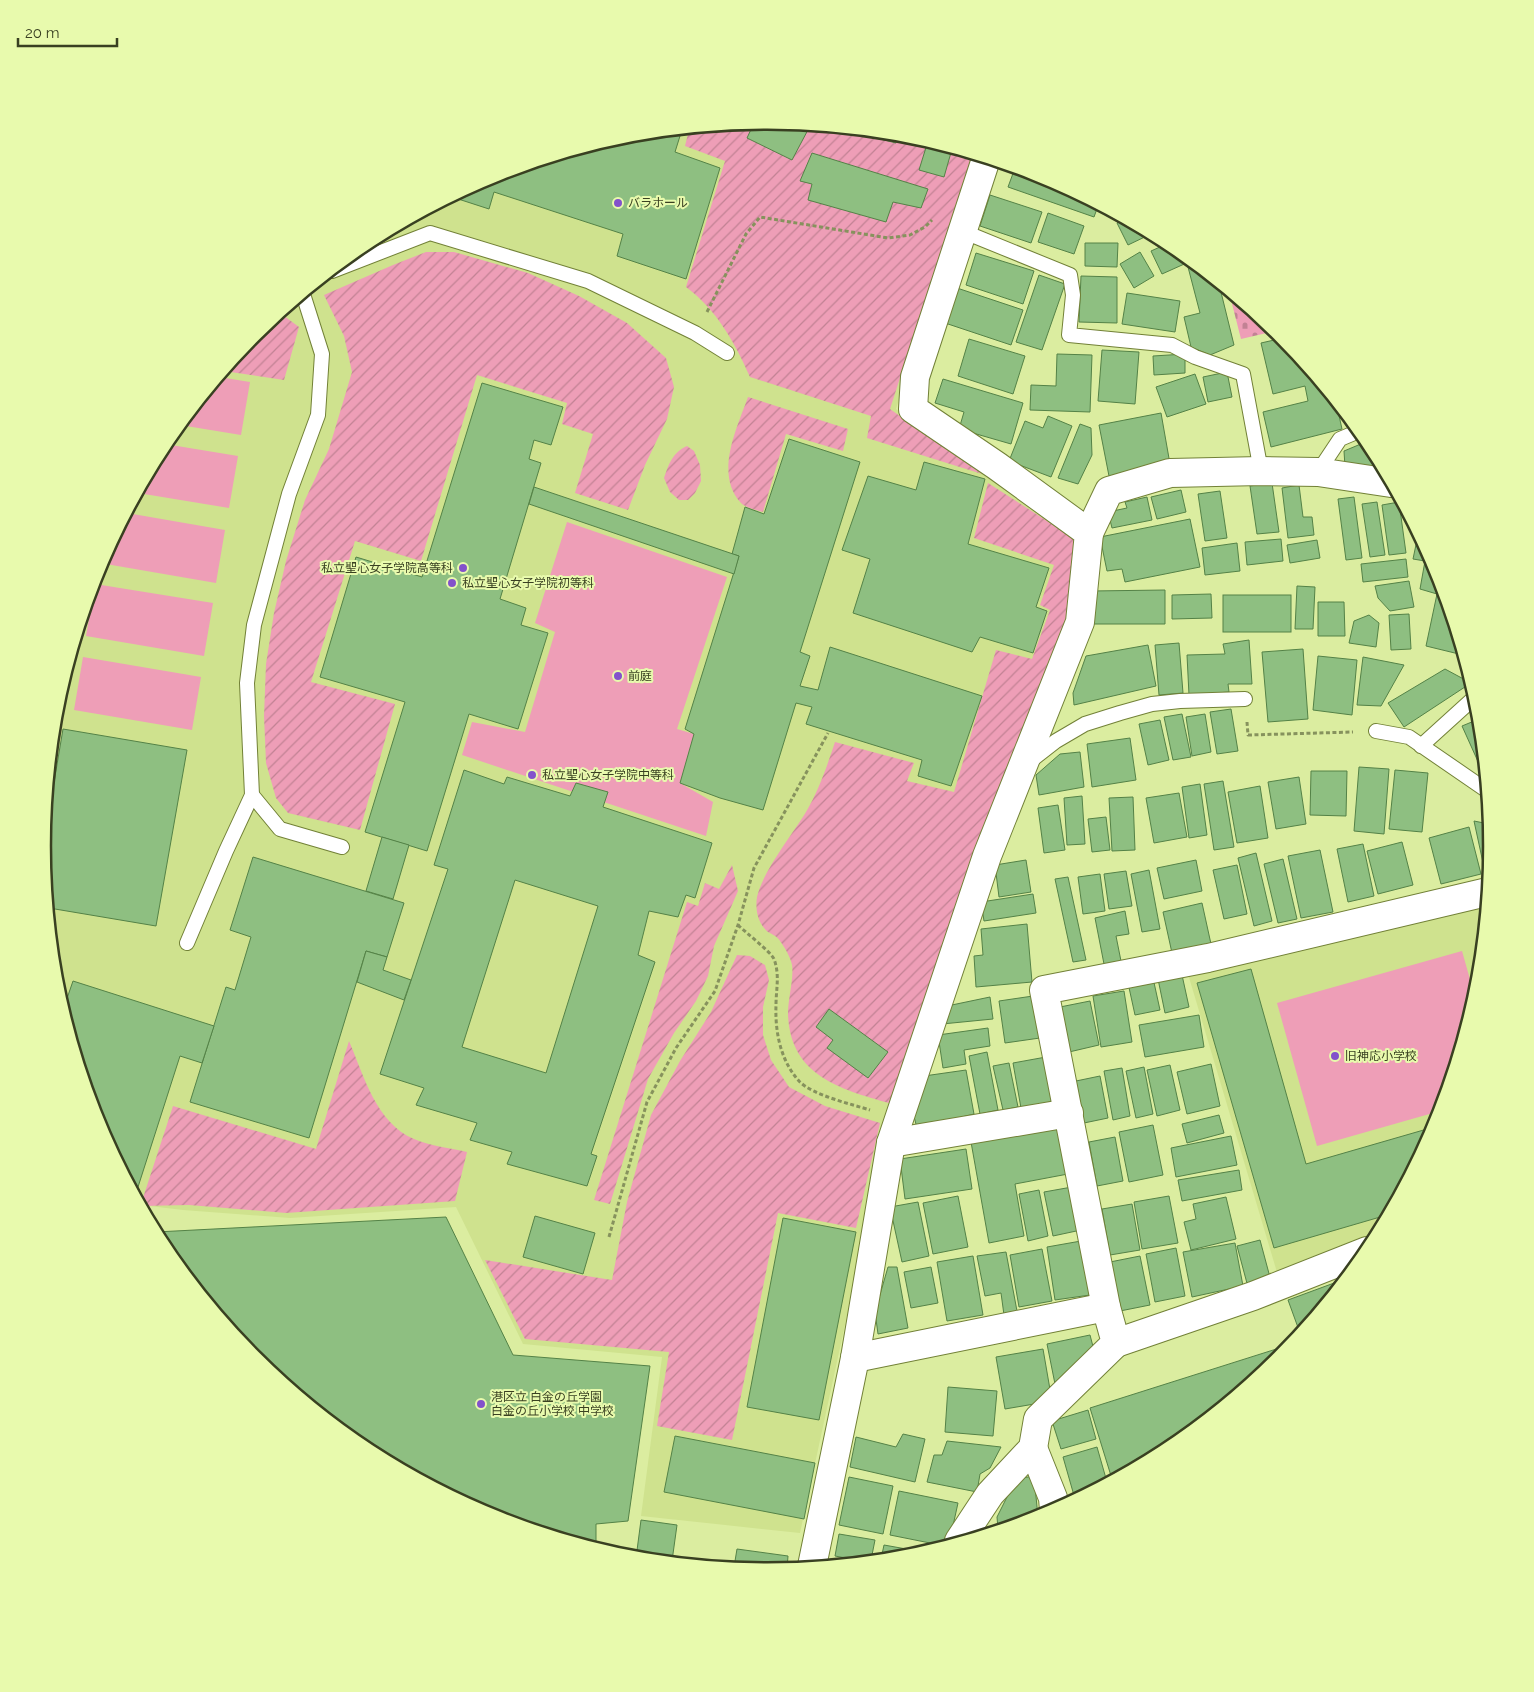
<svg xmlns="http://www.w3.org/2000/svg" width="1534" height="1692" viewBox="0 0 1534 1692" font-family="Raleway,'Noto Sans JP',sans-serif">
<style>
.built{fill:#cfe28e}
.cemetery{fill:url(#cemetery-stones)}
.garden{fill:url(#garden-furrows)}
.pitch{fill:#ee9eb7}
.building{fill:#8ebf81;stroke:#548247;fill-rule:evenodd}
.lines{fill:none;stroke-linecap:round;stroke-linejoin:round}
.lane-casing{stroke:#728137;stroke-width:16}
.street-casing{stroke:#728137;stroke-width:30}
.path{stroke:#86925d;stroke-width:3;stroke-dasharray:4 2.5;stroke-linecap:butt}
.lane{stroke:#fff;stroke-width:14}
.street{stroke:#fff;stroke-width:28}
.poi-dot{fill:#8352cb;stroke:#e8faad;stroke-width:2}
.labels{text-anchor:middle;stroke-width:4;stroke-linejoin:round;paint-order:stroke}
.poi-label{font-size:12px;fill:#394021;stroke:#e8faad;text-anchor:start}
.rim{fill:none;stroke:#394021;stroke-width:2.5}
</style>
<defs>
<pattern id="cemetery-stones" width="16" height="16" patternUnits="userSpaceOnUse" patternTransform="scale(1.25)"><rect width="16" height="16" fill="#ee9eb7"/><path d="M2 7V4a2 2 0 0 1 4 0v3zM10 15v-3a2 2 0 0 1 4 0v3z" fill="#c28294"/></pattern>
<pattern id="garden-furrows" width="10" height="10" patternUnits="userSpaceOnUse" patternTransform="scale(1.25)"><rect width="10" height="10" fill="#ee9eb7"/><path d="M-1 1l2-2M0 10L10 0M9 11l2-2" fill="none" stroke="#c28294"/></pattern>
</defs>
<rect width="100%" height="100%" fill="#dbeda0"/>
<g class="built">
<polygon points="767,122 909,135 977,156 896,409 1081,537 1072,612 892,1107 800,1533 641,1516 662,1357 523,1344 456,1207 290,1218 183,1210 141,1205 98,1123 56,987 43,846 56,704 98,568 165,443 255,334 365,243 490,177 626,135"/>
<polygon points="1486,901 1478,988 1436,1124 1371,1246 1279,1279 1188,974"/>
</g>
<polygon class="cemetery" points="1229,292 1275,331 1241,339"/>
<g class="garden">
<path d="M 767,122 L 909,135 L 972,155 L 890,409 L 982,474 L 867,438 L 871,416 L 750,377 C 735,343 717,310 686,287 L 725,161 L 685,146 L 689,130 L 687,129 Z"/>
<polygon points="426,252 454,252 528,273 579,296 627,323 666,358 674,387 667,419 645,465 628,510 575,493 593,434 562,424 567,403 477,375 421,561 355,541 311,682 395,704 360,830 288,813 276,798 266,763 264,716 266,664 274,613 286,561 305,500 329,449 352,372 344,336 324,295 393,265"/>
<polygon points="280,313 299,327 284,380 224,371 255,334"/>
<path d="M 748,397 L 848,429 L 843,451 L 786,434 L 763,512 C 757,510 746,508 741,503 C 714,474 737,428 748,397 Z"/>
<path d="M 687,446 L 694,451 L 700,465 L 701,481 L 695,493 L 688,500 L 679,500 L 670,492 L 664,478 C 669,464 672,453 687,446 Z"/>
<path d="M 988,483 L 1075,539 L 1067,615 L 972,871 L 889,1103 C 839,1089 790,1075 788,1014 C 788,998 794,979 792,965 C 791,958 784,946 780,941 C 778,937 772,934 768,932 C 758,924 755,910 757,897 C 763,871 792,835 806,812 C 819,790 827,766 835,742 L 914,763 L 907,781 L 954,792 L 996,650 L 1032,659 L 1050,610 L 1040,605 L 1054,565 L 974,538 Z"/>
<polygon points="732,865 738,891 714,946 708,976 696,1001 674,1033 648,1079 610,1204 594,1200 687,902 698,906 705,883 719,889"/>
<polygon points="737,955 750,956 765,965 769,980 763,1007 763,1035 771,1060 789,1087 825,1106 880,1123 856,1228 778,1213 732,1440 657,1426 669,1352 525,1339 485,1260 612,1280 627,1202 651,1115 680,1061 711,1012"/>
<path d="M 349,1041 C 364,1076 376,1123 414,1139 C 431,1146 450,1148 467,1152 L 455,1201 L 286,1213 L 189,1205 L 142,1206 L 141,1204 L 173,1106 L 316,1149 Z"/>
</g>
<g class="pitch">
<polygon points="219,377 250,382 241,435 180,425"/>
<polygon points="165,444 238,456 229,508 138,493"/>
<polygon points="127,513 225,530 216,583 100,563"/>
<polygon points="567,522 727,577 677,729 694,734 680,783 713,802 706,836 462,755 472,722 525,732 555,632 535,623"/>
<polygon points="95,584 213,603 204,656 86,636"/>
<polygon points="83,657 201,677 192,730 74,710"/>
<polygon points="1462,951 1475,997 1440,1111 1317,1146 1277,1003"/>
</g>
<g class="building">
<polygon points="767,122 810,126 792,160 747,138 754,123"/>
<polygon points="837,128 898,134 896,143"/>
<polygon points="666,131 680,136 675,152 720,168 686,279 617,256 623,234 494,192 489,209 452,197 490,177 626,135"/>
<polygon points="928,141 952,149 944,177 919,170"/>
<polygon points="812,153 928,189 921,208 893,202 886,222 808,200 812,184 800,181"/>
<polygon points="1015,168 1045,177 1098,206 1094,217 1008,187"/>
<polygon points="990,195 1042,212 1031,243 980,226"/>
<polygon points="1048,213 1084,226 1074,254 1038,242"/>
<polygon points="1124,219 1151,234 1128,245 1117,223"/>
<polygon points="1085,243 1118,243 1117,267 1085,266"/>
<polygon points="1169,243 1191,261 1162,274 1151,251"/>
<polygon points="1140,252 1154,276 1134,288 1120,264"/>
<polygon points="976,253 1034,271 1023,304 966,285"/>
<polygon points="1196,265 1219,284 1234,345 1210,355 1191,347 1184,317 1200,313 1188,267"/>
<polygon points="1039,275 1065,284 1042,350 1016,342"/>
<polygon points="1081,276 1117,277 1117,323 1079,322"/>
<polygon points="957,288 1023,310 1011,345 945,323"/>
<polygon points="1127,293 1180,301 1175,332 1122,324"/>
<polygon points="1283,338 1336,402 1342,429 1271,447 1263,412 1308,401 1305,386 1273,394 1261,343"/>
<polygon points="969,339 1025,356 1013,394 958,376"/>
<polygon points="1102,350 1139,352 1135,404 1098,401"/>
<polygon points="1057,354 1092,355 1090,412 1030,410 1031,385 1056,386"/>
<polygon points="1185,354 1185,373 1154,375 1153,356"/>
<polygon points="1227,372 1232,397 1208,402 1203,377"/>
<polygon points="1195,374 1206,404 1167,417 1156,387"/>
<polygon points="943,379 1023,403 1011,444 959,429 964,412 935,403"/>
<polygon points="482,383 563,407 551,445 534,440 529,459 541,463 500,599 526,608 521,625 548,633 518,729 469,714 427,851 365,832 405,702 320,677 356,557 422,577"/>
<polygon points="1161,413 1170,464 1109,476 1099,425"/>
<polygon points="1048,416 1072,426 1051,477 1009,461 1025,421 1043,428"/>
<polygon points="1080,424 1091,428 1092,455 1078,484 1058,478"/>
<polygon points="789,439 860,462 800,652 810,656 800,686 818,690 830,647 982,696 951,786 918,776 922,760 806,724 812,707 796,703 763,810 720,798 680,783 694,734 685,729 739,556 732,554 745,507 764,514"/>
<polygon points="1368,441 1370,444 1384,471 1345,467 1344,451"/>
<polygon points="924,462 985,479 968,544 1049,568 1036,607 1047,611 1033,653 980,637 972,652 853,613 870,559 842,550 868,476 916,490"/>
<polygon points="1272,483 1279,532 1257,534 1250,486"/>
<polygon points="1299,485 1303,517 1312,517 1314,535 1288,538 1282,488"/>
<polygon points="534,487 739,556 734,574 529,504"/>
<polygon points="1181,490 1186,512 1157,519 1151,497"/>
<polygon points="1220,491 1227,538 1205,541 1198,494"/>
<polygon points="1147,497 1152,520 1112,528 1108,512 1127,508 1125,502"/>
<polygon points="1354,497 1362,558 1346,560 1338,499"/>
<polygon points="1377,502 1385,555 1370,557 1362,504"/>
<polygon points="1399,502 1406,553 1389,555 1382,505"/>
<polygon points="1190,519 1200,567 1125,582 1122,569 1107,571 1100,537"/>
<polygon points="1418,535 1436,569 1463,655 1426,646 1437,594 1420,589 1425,561 1413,559"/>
<polygon points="1281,539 1283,561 1247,565 1245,542"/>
<polygon points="1317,540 1320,558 1290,563 1287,545"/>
<polygon points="1237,543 1240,571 1205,575 1202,548"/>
<polygon points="1406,559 1408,577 1363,582 1361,564"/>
<polygon points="1409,581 1414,607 1390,611 1378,598 1375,586"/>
<polygon points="1297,586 1315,587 1313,629 1295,629"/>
<polygon points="1165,590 1165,624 1092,624 1091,591"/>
<polygon points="1211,594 1212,618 1172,619 1172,595"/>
<rect x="1223" y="595" width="68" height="37"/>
<polygon points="1318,602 1344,602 1345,636 1318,636"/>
<polygon points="1409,614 1411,649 1391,650 1389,615"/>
<polygon points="1369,615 1379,623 1376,647 1349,643 1354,621"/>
<polygon points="1249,640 1252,684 1228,684 1229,692 1189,695 1187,655 1225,654 1223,644"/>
<polygon points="1179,643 1183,693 1159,695 1155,645"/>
<polygon points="1148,645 1156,686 1074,705 1073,693 1086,656"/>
<polygon points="1303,649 1308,719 1268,722 1262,652"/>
<polygon points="1318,656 1357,660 1352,715 1313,710"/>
<polygon points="1363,657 1404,665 1381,706 1357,705"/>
<polygon points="1445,669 1471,683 1404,727 1388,703"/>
<polygon points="1231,709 1238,751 1217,754 1210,712"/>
<polygon points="1182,714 1191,757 1173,760 1164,717"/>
<polygon points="1205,714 1211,752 1192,756 1186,717"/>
<polygon points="1479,719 1485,777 1462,726"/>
<polygon points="1160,720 1169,760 1148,765 1139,724"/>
<polygon points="63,729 187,750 156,926 49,908 43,848"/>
<polygon points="1130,738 1136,780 1092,787 1087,744"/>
<polygon points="1080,752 1084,787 1039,795 1036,775 1060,754"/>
<polygon points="1359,767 1389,769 1384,834 1354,831"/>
<path d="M 464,770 L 504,784 L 507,777 L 570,796 L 576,783 L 608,792 L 603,807 L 712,843 L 695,898 L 686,895 L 678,917 L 649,911 L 638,955 L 655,962 L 591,1154 L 597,1156 L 587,1186 L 507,1164 L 512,1152 L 470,1140 L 477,1123 L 416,1105 L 424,1088 L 380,1074 L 448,869 L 434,865 ZM 515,880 L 598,906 L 546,1073 L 462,1047 Z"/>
<polygon points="1395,770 1428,773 1422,832 1389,829"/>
<polygon points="1311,771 1347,771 1346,816 1310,815"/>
<polygon points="1299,777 1306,824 1276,829 1268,782"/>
<polygon points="1223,781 1234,847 1214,850 1204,784"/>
<polygon points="1200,784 1207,835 1189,838 1182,787"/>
<polygon points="1260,786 1268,838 1237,843 1228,792"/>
<polygon points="1179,793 1187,837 1154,843 1146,798"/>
<polygon points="1082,796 1085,844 1067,845 1064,798"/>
<polygon points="1133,797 1135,850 1112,851 1109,798"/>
<polygon points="1058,805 1065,850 1044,853 1038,808"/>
<polygon points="1106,817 1110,850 1092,852 1088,819"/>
<polygon points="1474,821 1489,824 1491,846 1489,871 1485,872"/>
<polygon points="1469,827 1481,874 1441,884 1429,838"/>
<polygon points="382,837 409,845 393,899 366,891"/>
<polygon points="1402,842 1413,885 1378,894 1367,851"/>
<polygon points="1363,844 1374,896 1348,902 1337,849"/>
<polygon points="1320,850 1333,912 1301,918 1288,856"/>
<polygon points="1256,853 1272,921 1254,926 1238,858"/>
<polygon points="253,857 404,903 387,957 366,951 309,1138 190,1102 226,987 235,990 251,937 230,930"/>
<polygon points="1283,859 1297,919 1278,923 1264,864"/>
<polygon points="1026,860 1031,892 999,897 995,865"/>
<polygon points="1196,860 1202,891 1164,899 1157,868"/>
<polygon points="1237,865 1247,914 1224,919 1213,870"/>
<polygon points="1149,870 1160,929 1142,932 1131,874"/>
<polygon points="1126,871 1132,906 1109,909 1104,874"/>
<polygon points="1100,874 1105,911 1083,914 1078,877"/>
<polygon points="1068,877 1086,960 1073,962 1055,879"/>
<polygon points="1033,894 1036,913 984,921 981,902"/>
<polygon points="1202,903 1211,944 1172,953 1163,912"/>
<polygon points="1125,911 1129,934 1116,936 1121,961 1104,964 1095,918"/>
<polygon points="1027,924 1032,982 976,987 974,956 983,955 981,929"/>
<polygon points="366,951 387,957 383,970 411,980 404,1000 357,982"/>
<polygon points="1251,969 1306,1164 1434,1127 1387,1215 1274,1248 1197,983"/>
<polygon points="1182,975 1189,1007 1165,1013 1158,979"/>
<polygon points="1153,978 1160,1010 1135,1015 1128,983"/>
<polygon points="73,981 214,1026 202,1063 180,1056 138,1187 130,1184 98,1123 63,1010"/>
<polygon points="1124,991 1132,1042 1101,1047 1093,996"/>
<polygon points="1033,996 1040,1038 1005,1043 999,1001"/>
<polygon points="990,997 993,1019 942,1024 947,1006"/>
<polygon points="1090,1001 1099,1045 1069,1052 1060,1007"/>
<polygon points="829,1009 888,1052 868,1078 827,1048 833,1040 816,1027"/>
<polygon points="1199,1015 1204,1047 1145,1057 1139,1025"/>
<polygon points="988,1028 990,1046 964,1050 966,1064 943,1068 938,1035"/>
<polygon points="987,1052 998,1110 980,1114 969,1056"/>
<polygon points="1046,1057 1055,1101 1021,1108 1013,1063"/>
<polygon points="1009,1063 1018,1107 1003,1110 993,1066"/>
<polygon points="1211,1064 1220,1106 1187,1114 1177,1072"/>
<polygon points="1170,1065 1180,1110 1157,1116 1147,1070"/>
<polygon points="1144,1067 1153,1114 1136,1118 1126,1071"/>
<polygon points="1122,1068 1130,1116 1113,1120 1104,1071"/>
<polygon points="966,1070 974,1114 917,1128 911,1105 924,1076"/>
<polygon points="1100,1076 1108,1118 1084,1123 1076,1081"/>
<polygon points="1219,1115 1224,1133 1187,1143 1182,1124"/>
<polygon points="1153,1125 1163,1175 1129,1182 1119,1132"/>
<polygon points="1059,1126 1068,1174 1015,1184 1024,1236 989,1243 971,1142"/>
<polygon points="1231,1136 1237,1165 1176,1177 1171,1148"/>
<polygon points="1115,1137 1123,1181 1097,1186 1089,1142"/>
<polygon points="966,1149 972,1189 905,1199 900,1159"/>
<polygon points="1239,1170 1242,1190 1182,1201 1178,1180"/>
<polygon points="1072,1187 1081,1230 1053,1236 1044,1192"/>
<polygon points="1039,1190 1048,1236 1028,1241 1019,1194"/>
<polygon points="958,1196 968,1247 933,1254 923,1203"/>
<polygon points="1169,1196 1178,1243 1142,1249 1134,1202"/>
<polygon points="1226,1197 1236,1239 1191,1250 1184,1222 1196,1219 1193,1204"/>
<polygon points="918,1202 929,1256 902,1262 890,1207"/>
<polygon points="1132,1204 1140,1250 1110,1255 1102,1209"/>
<polygon points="535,1216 595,1233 583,1274 523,1257"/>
<polygon points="446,1217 513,1355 650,1366 628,1521 596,1524 596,1548 489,1515 364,1448 255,1358 164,1248 156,1232"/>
<polygon points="783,1218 856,1232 819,1420 747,1407"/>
<polygon points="1260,1240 1271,1281 1248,1287 1237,1246"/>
<polygon points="1081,1241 1090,1295 1055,1300 1047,1247"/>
<polygon points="1235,1243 1243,1286 1192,1297 1183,1252"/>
<polygon points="1176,1248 1185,1296 1155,1302 1146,1254"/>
<polygon points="1042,1249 1052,1301 1019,1307 1010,1255"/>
<polygon points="1006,1252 1017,1311 1004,1315 1001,1293 985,1296 977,1256"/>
<polygon points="973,1256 983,1315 947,1321 937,1262"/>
<polygon points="1140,1256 1150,1305 1120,1311 1110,1262"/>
<polygon points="888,1267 897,1267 908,1328 878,1334 875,1312"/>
<polygon points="931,1267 938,1303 911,1308 904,1272"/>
<polygon points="1345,1279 1300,1333 1288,1300"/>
<polygon points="1090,1335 1096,1358 1057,1394 1047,1344"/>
<polygon points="1289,1345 1279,1358 1169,1449 1112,1479 1090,1408"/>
<polygon points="1043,1349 1052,1401 1005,1409 996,1357"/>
<polygon points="948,1387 997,1391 993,1436 945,1432"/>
<polygon points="1088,1410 1096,1439 1061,1449 1052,1421"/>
<polygon points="903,1434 925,1439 915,1482 850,1467 856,1437 896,1447"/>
<polygon points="675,1436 815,1463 804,1519 664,1492"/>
<polygon points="947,1441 1001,1447 990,1468 980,1474 977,1492 927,1482 934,1455 942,1455"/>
<polygon points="1097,1447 1107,1482 1075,1499 1063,1457"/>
<polygon points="1034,1476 1038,1517 998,1529 997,1517 1016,1479"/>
<polygon points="849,1477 893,1486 883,1534 839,1525"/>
<polygon points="899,1491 958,1503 949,1544 945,1546 890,1535"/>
<polygon points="641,1520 677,1525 672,1561 636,1558"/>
<polygon points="839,1534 875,1540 871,1560 862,1561 835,1556"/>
<polygon points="884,1545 923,1552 908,1557 881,1559"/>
<polygon points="737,1549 788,1556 787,1569 767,1570 734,1567"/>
<polygon points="830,1559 848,1562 829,1564"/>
</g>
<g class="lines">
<defs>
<g id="lane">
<polyline points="962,231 1070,275 1073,295 1069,335 1172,345 1195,357 1243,374 1261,471"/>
<polyline points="332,271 430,233 588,281 695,333 727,353"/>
<polyline points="1318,472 1340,439 1359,431"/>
<polyline points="1376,731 1409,737 1486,790"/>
<polyline points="1421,746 1475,697"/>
<polyline points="1029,762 1056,741 1085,724 1120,713 1152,704 1180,701 1245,699"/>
<polyline points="252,795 280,829 342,847"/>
<polyline points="187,943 226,851 252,795 247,683 254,625 289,494 318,415 322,354 303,294"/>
</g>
<g id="street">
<polyline points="1089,533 1109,491 1170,473 1261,471 1318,472 1391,483"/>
<polyline points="891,1143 1069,1113"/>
<polyline points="1116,1343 1253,1296 1367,1251"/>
<polyline points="855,1358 1106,1307"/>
<polyline points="1033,1448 1053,1498 1054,1510"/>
<polyline points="959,1541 990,1494 1033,1448 1038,1419 1116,1343 1106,1307 1044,990 1208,958 1487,892"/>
<polyline points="812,1566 855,1358 891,1143 987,856 1080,622 1089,533 997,466 913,409 915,377 986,159"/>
</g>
</defs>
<use href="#lane" class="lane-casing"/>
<use href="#street" class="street-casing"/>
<g class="path">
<polyline points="707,312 746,234 760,217 888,238 910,235 925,227 932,220"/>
<polyline points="1247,722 1248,735 1353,732"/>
<path d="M 738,925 C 745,932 771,952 774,959 C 780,975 776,989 776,1005 C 775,1031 780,1060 799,1081 C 812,1095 851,1104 870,1110"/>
<polyline points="609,1237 647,1102 676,1048 715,991 738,925 754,868 828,733"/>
</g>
<use href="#lane" class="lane"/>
<use href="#street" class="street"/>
</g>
<g class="poi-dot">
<circle cx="618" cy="203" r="5"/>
<circle cx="463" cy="568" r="5"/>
<circle cx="452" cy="583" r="5"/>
<circle cx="618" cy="676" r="5"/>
<circle cx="532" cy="775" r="5"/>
<circle cx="1335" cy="1056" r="5"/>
<circle cx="481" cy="1404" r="5"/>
</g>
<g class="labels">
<g class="poi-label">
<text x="628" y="207">バラホール</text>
<text x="453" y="572" text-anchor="end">私立聖心女子学院高等科</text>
<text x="462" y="587">私立聖心女子学院初等科</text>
<text x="628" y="680">前庭</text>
<text x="542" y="779">私立聖心女子学院中等科</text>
<text x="1345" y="1060">旧神応小学校</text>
<text x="491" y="1401">港区立 白金の丘学園<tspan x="491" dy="14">白金の丘小学校 中学校</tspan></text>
</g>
</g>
<path d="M0 0H1534V1692H0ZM51 846a716 716 0 1 1 1432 0a716 716 0 1 1-1432 0Z" fill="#e8faad" fill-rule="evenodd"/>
<path class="rim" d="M51 846a716 716 0 1 1 1432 0a716 716 0 1 1-1432 0Z"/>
<path d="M18 38v8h99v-8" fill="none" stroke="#394021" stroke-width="2.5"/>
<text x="25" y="38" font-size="15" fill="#394021" stroke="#e8faad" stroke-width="4" paint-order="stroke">20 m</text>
</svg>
